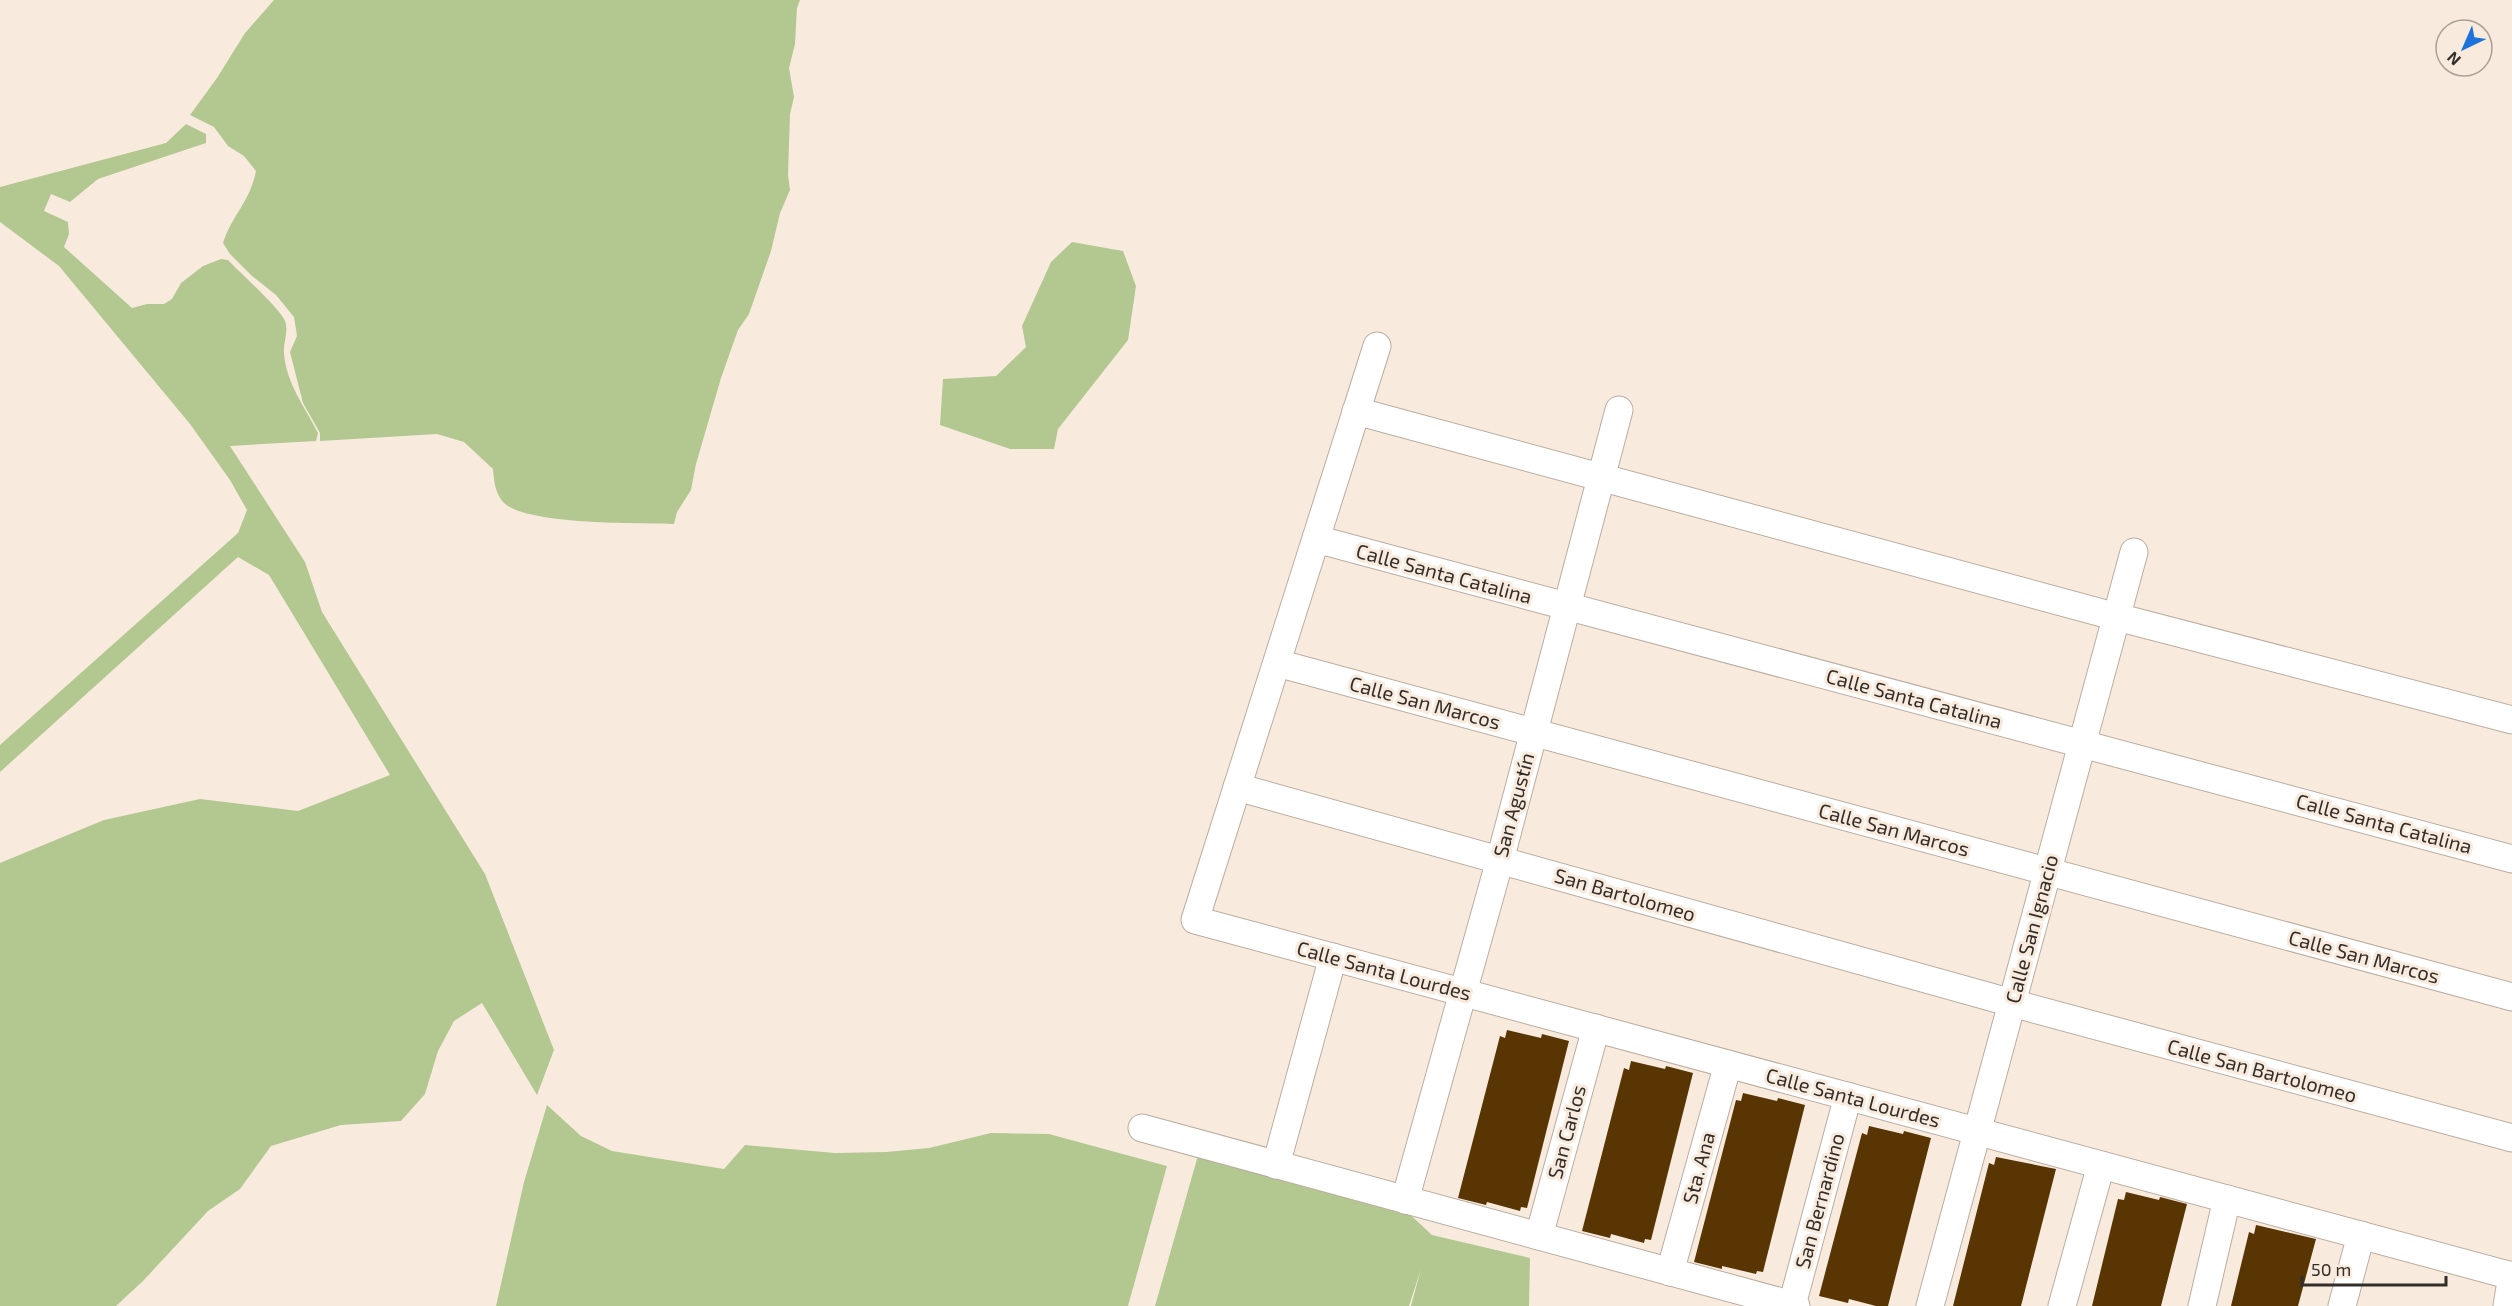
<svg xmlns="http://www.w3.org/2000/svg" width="2512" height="1306" viewBox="0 0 2512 1306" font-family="'Exo 2',sans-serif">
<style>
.green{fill:#b3c891}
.building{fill:#593503}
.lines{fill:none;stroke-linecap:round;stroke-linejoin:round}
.minor-casing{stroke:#baada1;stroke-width:29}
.minor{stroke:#fff;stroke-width:27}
.labels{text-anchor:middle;stroke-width:6;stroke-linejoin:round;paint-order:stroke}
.street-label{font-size:20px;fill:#332e29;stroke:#f8ebde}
</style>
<rect width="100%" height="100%" fill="#f8ebde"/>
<g class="green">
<path d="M 274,0 L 800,0 L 797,8 L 795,44 L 789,68 L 794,97 L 790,114 L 788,175 L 790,190 L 780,213 L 771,251 L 749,314 L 738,330 L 721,378 L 696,464 L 691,490 L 677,512 L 674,524 C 640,523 527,525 504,503 C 495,494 494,481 493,469 L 464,442 L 437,434 L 320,441 L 320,433 L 303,403 L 290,352 L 297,336 L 294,317 L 276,295 L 252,276 L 230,254 L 223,243 C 232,215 250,202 256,171 L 244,156 L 228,146 L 214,127 L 190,115 L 217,78 L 245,33 Z"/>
<path d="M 186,124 L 206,134 L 206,143 L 98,179 L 70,202 L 51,194 L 44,211 L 68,222 L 69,234 L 64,247 L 132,308 L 147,304 L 164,304 L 172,299 L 181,283 L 203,266 L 221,259 L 228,260 C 239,272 280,308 285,321 C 289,331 283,343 284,353 C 286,383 305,407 318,433 L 316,441 L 230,446 L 305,562 L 322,612 L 485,874 L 554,1050 L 537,1095 L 482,1003 L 454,1021 L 438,1051 L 425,1094 L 401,1121 L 341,1125 L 271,1146 L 240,1189 L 208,1211 L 143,1281 L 116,1306 L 0,1306 L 0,863 L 104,820 L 200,799 L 298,811 L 390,775 L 269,575 L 238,557 L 0,772 L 0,745 L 238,533 L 247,510 L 230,480 L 190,424 L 59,266 L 0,222 L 0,187 L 166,143 Z"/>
<polygon points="1072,242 1123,251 1136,286 1128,340 1058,429 1054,449 1010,449 940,425 943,379 996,376 1026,347 1022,326 1051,262"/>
<polygon points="547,1105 581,1136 612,1151 724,1169 745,1145 835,1153 886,1152 929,1148 991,1133 1049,1134 1167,1166 1128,1306 496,1306 524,1182"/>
<polygon points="1199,1152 1403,1208 1432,1235 1530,1258 1529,1306 1411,1306 1421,1269 1409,1306 1155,1306"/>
</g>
<g class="building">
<polygon points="1507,1030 1541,1038 1542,1034 1569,1041 1527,1208 1521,1207 1520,1211 1487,1202 1486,1205 1458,1198 1500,1036 1505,1038"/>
<polygon points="1631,1061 1665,1069 1666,1066 1693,1073 1651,1240 1645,1239 1644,1243 1611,1234 1610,1238 1582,1231 1624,1068 1629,1070"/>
<polygon points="1743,1093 1777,1101 1778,1098 1805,1105 1763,1272 1757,1271 1756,1274 1722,1266 1722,1269 1694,1262 1736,1100 1741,1101"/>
<polygon points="1869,1126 1903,1134 1904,1131 1931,1138 1888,1306 1876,1306 1849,1299 1848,1303 1819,1296 1862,1133 1867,1135"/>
<polygon points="1996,1157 2056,1169 2021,1306 1953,1306 1989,1163 1994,1165"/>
<polygon points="2126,1192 2159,1200 2160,1197 2187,1204 2161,1306 2092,1306 2118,1199 2124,1200"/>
<polygon points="2256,1225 2316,1239 2298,1306 2231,1306 2249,1232 2254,1234"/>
</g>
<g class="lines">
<defs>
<g id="minor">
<polyline points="1377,346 1195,920 2512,1276"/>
<polyline points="1356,411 2117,617 2512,720"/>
<polyline points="1316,539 2512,859"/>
<polyline points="1277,663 2512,997"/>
<polyline points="1237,787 2012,1003 2512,1138"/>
<polyline points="1142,1128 1796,1306"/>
<polyline points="1276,1165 1333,957"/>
<polyline points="1405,1200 1500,860 1619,410"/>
<polyline points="1539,1236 1596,1028"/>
<polyline points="1670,1272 1728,1064"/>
<polyline points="1792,1305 1848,1096"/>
<polyline points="1930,1306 2134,552"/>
<polyline points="2062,1306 2101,1165"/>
<polyline points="2202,1306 2227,1199"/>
<polyline points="2342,1306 2361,1235"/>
<polyline points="2507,1306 2512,1275"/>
</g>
</defs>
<use href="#minor" class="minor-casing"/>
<use href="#minor" class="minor"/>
</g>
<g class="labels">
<g class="street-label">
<text transform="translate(1444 574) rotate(15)" y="7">Calle Santa Catalina</text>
<text transform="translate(1914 699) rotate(15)" y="7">Calle Santa Catalina</text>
<text transform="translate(1425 703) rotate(15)" y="7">Calle San Marcos</text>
<text transform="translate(1514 805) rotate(-75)" y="7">San Agustín</text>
<text transform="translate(2384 824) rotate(15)" y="7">Calle Santa Catalina</text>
<text transform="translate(1894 830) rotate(15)" y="7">Calle San Marcos</text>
<text transform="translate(1625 895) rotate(16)" y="7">San Bartolomeo</text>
<text transform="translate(2032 929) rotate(-75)" y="7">Calle San Ignacio</text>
<text transform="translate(2364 957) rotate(15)" y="7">Calle San Marcos</text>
<text transform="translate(1384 971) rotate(15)" y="7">Calle Santa Lourdes</text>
<text transform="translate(2262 1071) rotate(15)" y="7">Calle San Bartolomeo</text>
<text transform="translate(1853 1098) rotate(15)" y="7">Calle Santa Lourdes</text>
<text transform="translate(1567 1132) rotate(-75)" y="7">San Carlos</text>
<text transform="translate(1699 1168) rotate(-75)" y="7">Sta. Ana</text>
<text transform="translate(1820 1201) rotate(-75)" y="7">San Bernardino</text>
</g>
</g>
<g transform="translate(2464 48) rotate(224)"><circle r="28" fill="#f8ebde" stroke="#a99f96" stroke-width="1.5"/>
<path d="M0-4.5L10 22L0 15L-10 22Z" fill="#1d72dc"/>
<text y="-9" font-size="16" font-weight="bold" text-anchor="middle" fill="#332e29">N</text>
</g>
<path d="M2302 1276v9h144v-9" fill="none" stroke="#332e29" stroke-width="3"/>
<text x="2311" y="1276" font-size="18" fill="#332e29" stroke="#f8ebde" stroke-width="4.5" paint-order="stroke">50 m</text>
</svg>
